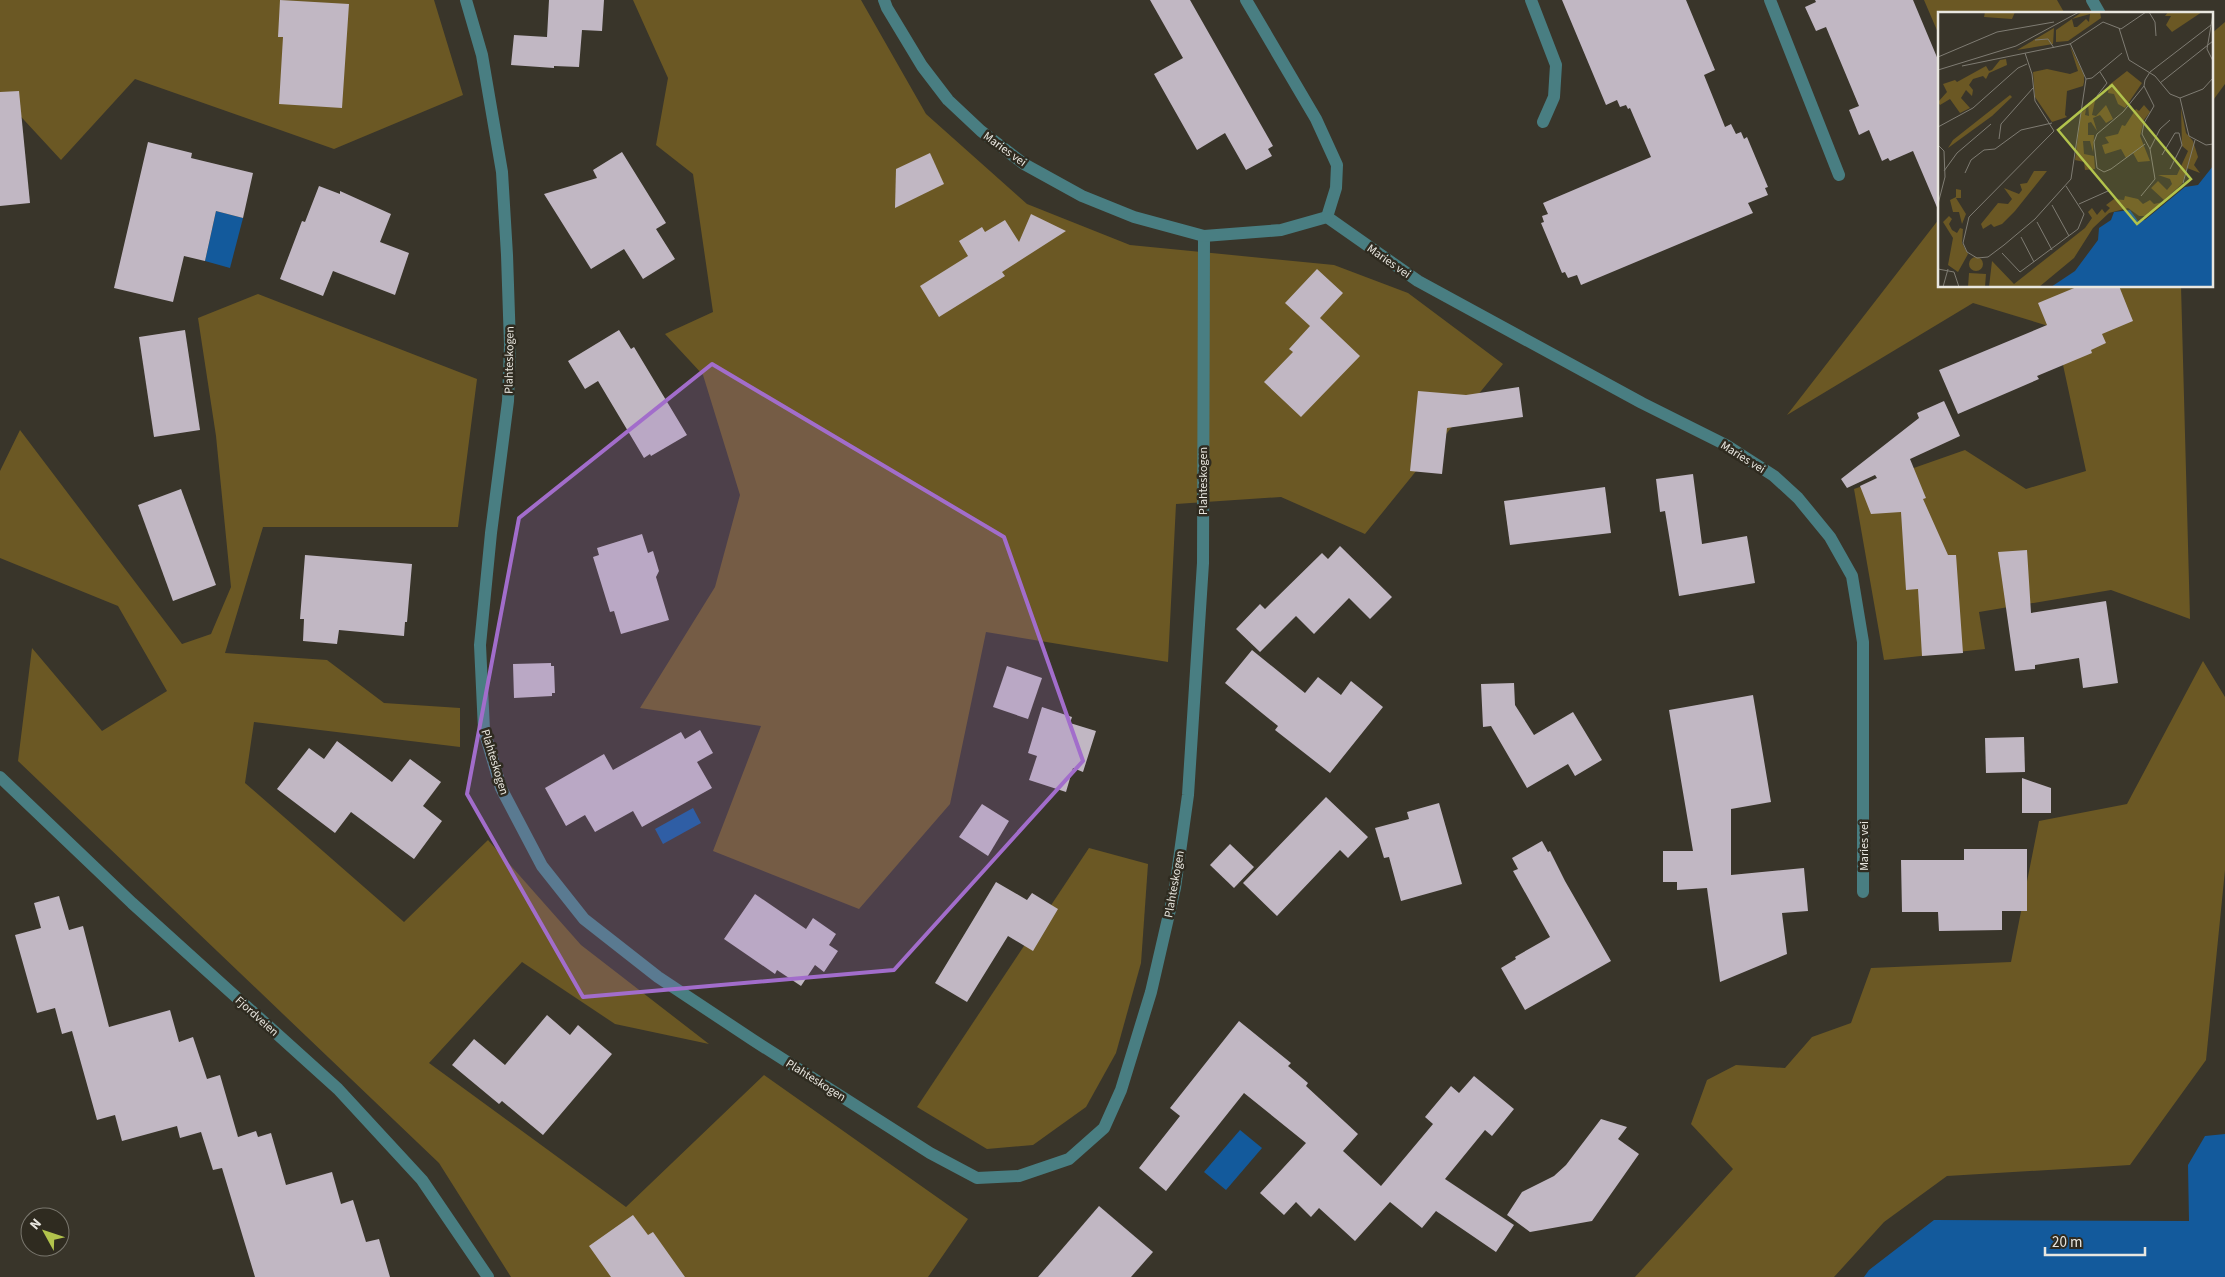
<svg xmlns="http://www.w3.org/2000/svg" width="2225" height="1277" viewBox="0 0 2225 1277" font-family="'Source Sans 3',sans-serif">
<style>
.green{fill:#6b5824}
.water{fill:#135a9c}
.building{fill:#c1b7c3}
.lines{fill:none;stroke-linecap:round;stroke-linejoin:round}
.minor{stroke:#497e82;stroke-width:12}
.marked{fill:#a26dcb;fill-opacity:0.2;stroke:#a26dcb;stroke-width:4;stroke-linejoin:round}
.labels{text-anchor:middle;stroke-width:5;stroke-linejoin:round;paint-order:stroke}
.street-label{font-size:12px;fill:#e9e7e0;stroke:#2f2b20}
.inset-road{fill:none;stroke:#7f7c73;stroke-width:1}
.view{fill:#b2c34c;fill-opacity:0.15;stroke:#b2c34c;stroke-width:2.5}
.inset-edge{fill:none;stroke:#e9e7e0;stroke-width:2.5}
</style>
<rect width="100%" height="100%" fill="#39352a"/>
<g class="green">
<polygon points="0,0 434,0 463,95 334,149 135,79 61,160 0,94"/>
<polygon points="633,0 861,0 926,114 1027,204 1130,245 1334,265 1408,293 1503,364 1365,534 1281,497 1176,504 1168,662 986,632 950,804 859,909 713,851 761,726 640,708 715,587 740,495 703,375 665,334 713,312 693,174 656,145 668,78"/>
<polygon points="1924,0 2057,0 2065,14 1939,14 1939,35"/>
<polygon points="2225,22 2225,84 2211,103 2211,34"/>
<polygon points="1939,219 1939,286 2181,286 2190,619 2111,590 1979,612 1985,649 1884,660 1854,489 1965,450 2026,489 2086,471 2055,328 1973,303 1787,415"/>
<polygon points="258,294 477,379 458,527 263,527 225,653 327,660 384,703 460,708 460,747 254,722 245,783 404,922 488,840 581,945 709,1044 615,1024 522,962 429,1063 626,1207 764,1075 968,1219 928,1277 511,1277 439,1163 18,761 32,648 102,731 167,691 118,606 0,558 0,471 20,430 182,644 211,634 231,587 216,436 198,318"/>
<polygon points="2203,661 2225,697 2225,870 2206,1060 2130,1165 1947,1176 1884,1222 1834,1277 1635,1277 1733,1169 1691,1124 1707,1080 1736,1065 1785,1068 1812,1037 1851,1023 1871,968 2011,962 2039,821 2127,804"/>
<polygon points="1089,848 1148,864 1141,963 1116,1053 1086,1107 1033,1145 987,1149 917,1107"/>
</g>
<g class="water">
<polygon points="216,211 243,218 230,268 205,261"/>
<polygon points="693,808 701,823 663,844 655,829"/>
<polygon points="1240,1130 1262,1148 1226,1190 1204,1172"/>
<polygon points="2225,1134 2225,1277 1864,1277 1869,1270 1934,1220 2189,1221 2188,1165 2205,1136"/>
</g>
<g class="building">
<polygon points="280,0 349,4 342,108 279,104 283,37 278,37"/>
<polygon points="549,0 604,0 602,31 582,30 579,67 554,66 554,68 511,65 514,35 547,37"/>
<polygon points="1150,0 1190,0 1273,146 1268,149 1272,156 1246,170 1225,133 1197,150 1154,74 1183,58"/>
<polygon points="1562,0 1686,0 1715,70 1704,75 1725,127 1731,124 1736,134 1741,132 1744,139 1747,137 1768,187 1765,188 1768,195 1748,203 1753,213 1581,285 1577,275 1568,278 1565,272 1562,273 1541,223 1544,222 1542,216 1548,214 1543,203 1651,157 1630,108 1628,109 1626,105 1620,107 1617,100 1606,105"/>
<polygon points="1815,0 1913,0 1939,62 1939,212 1913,151 1890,161 1888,158 1882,161 1869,130 1859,135 1849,110 1859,106 1826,27 1816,31 1805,7 1816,2"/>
<polygon points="19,91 30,203 0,206 0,92"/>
<polygon points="148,142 192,153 191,158 253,173 243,218 216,211 205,261 184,256 173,302 114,288"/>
<polygon points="622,152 666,223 656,229 675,259 643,279 624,249 591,269 544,194 597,178 593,170"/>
<polygon points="930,153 944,184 895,208 896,169"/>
<polygon points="319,186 340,194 340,191 391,214 380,242 409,253 395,295 333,271 323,296 280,279 302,221 305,222"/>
<polygon points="1031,214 1066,231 1002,272 1005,276 939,317 920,286 968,256 959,241 982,227 985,232 1005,220 1019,242"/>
<polygon points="1317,269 1343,293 1320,318 1360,356 1301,417 1264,382 1293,352 1289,349 1310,326 1285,303"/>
<polygon points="2079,286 2119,286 2133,321 2102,334 2106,343 2091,350 2092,353 2037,376 2039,379 1958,414 1939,370 2047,325 2038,303"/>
<polygon points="185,330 200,430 154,437 139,337"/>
<polygon points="619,330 631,349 634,347 687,435 651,456 650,454 644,458 598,381 585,389 568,361"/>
<polygon points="1519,387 1523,417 1447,428 1442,474 1410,471 1418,391 1466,395"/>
<polygon points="1944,401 1960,436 1910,459 1926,498 1923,499 1948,555 1956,555 1963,653 1922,656 1918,589 1906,590 1901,512 1871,514 1860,486 1877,478 1875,475 1847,488 1841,479 1919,418 1917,413"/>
<polygon points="1693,474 1702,544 1747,536 1755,583 1679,596 1665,511 1660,512 1656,479"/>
<polygon points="1605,487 1611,533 1510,545 1504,501"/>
<polygon points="181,489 216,585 173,601 138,505"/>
<polygon points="642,534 648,553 653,551 659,571 656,577 669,620 621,634 614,611 610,612 593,557 599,555 597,548"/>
<polygon points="1340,546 1392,597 1370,619 1349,598 1314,634 1296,616 1260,652 1236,629 1260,604 1265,609 1322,553 1328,559"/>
<polygon points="2027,550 2031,613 2106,601 2118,683 2083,688 2079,658 2035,665 2035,669 2015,671 1998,552"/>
<polygon points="305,555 412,564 407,622 405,622 404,636 339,630 337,644 303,641 304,619 300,619"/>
<polygon points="1252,650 1305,693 1318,677 1341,695 1351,681 1383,707 1330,773 1275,730 1278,726 1225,683"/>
<polygon points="551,663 551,666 554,666 555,693 552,693 552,696 514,698 513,664"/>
<polygon points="1007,666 1042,678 1028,719 993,707"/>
<polygon points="1514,683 1515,705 1534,735 1573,712 1602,760 1575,776 1568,764 1527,788 1491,726 1483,727 1481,684"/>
<polygon points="1753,695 1771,802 1731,809 1731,875 1804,868 1808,911 1782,913 1787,954 1720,982 1707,888 1677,890 1677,882 1663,882 1663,851 1693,851 1669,710"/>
<polygon points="1042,707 1072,717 1070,723 1096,731 1083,772 1073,768 1066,792 1029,780 1037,756 1028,753"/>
<polygon points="700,730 713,753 697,762 712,788 642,827 633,811 595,832 585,815 566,826 545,788 604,754 613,770 681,732 685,739"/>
<polygon points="2024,737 2025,772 1986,773 1985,738"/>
<polygon points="337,741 392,782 410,759 441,782 423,806 442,821 414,859 351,812 335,833 277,789 309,748 324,759"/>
<polygon points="2022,778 2051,788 2051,813 2022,813"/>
<polygon points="1326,797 1368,837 1348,858 1340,850 1277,916 1243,883"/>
<polygon points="1439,803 1462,884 1401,901 1389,857 1384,858 1375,828 1409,819 1407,812"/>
<polygon points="982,804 1009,821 988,856 959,837"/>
<polygon points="1542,841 1548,852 1550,851 1565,881 1611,961 1525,1010 1501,968 1516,959 1515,957 1550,937 1513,871 1518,869 1512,858"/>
<polygon points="1230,844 1254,867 1234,888 1210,865"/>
<polygon points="1964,849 2027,849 2027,911 2002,911 2002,930 1939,931 1938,912 1902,912 1901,860 1964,860"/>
<polygon points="996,882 1027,900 1032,893 1058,909 1033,951 1008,936 967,1002 935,983"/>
<polygon points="755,894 806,929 813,918 836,934 829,945 838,951 824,972 815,965 801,986 777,970 775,974 724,939"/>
<polygon points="59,896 69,930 83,926 109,1027 170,1010 179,1042 193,1037 207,1079 220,1075 238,1137 256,1131 258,1137 271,1133 286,1185 332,1172 341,1204 353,1200 366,1242 379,1239 390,1277 255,1277 222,1168 213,1170 201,1132 180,1138 177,1126 122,1141 115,1115 97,1120 72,1031 62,1034 55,1008 37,1013 15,935 41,928 34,903"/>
<polygon points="547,1015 570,1035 578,1025 612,1054 543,1135 502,1101 499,1104 452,1065 474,1039 505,1065"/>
<polygon points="1239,1021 1291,1063 1288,1066 1308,1083 1306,1086 1358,1134 1343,1151 1381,1186 1433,1124 1425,1117 1451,1086 1459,1093 1474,1076 1514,1109 1492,1136 1485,1130 1445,1179 1514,1225 1496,1252 1436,1211 1422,1228 1390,1202 1355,1241 1319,1208 1311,1217 1296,1202 1284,1215 1260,1193 1306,1143 1244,1093 1166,1191 1139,1168 1180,1116 1170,1108"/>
<polygon points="1601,1119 1627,1127 1618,1139 1639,1154 1592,1221 1530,1232 1507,1215 1522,1192 1554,1176 1566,1165"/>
<polygon points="1099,1206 1153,1252 1131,1277 1038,1277"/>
<polygon points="633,1215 648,1235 653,1232 685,1277 611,1277 589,1246"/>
</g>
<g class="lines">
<g class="minor">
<polyline points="466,0 482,55 502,172 507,255 510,345 508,401 491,533 480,645 484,730 501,788 542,866 584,919 658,977 753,1040 930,1153 977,1178 1019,1176 1069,1159 1104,1128 1121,1090 1151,992 1175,888 1188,795 1203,563 1204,236"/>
<polyline points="884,0 887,8 922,66 948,100 981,131 1024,164 1082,196 1134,217 1204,236 1281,230 1327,217 1418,281 1642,403 1726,445 1774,476 1798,498 1830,537 1852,576 1863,642 1863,892"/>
<polyline points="1246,0 1316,119 1337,165 1336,188 1327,217"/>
<polyline points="1531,0 1556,65 1554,97 1543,122"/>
<polyline points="1770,0 1839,175"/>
<polyline points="2092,0 2100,14"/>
<polyline points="0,777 132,903 338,1089 422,1180 488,1277"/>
</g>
</g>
<path class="marked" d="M 712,364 L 1004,537 L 1083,761 L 894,970 L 583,997 L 467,794 L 519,518 Z"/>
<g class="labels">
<g class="street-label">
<text transform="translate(1005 149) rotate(36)" y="4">Maries vei</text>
<text transform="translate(1389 261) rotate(35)" y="4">Maries vei</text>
<text transform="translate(509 360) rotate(-89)" y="4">Plahteskogen</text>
<text transform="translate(1743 457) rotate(32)" y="4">Maries vei</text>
<text transform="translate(1203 481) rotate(-90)" y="4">Plahteskogen</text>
<text transform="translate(495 762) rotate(73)" y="4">Plahteskogen</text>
<text transform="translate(1864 846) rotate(-90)" y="4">Maries vei</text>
<text transform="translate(1174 884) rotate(-80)" y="4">Plahteskogen</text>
<text transform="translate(257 1016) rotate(42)" y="4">Fjordveien</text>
<text transform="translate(816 1080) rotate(32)" y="4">Plahteskogen</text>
</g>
</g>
<g transform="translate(1938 12)">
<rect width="275" height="275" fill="#39352a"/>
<path d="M 47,0 L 77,0 L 74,7 L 46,5 ZM 144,0 L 162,0 L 163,6 L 130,29 L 118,30 L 118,18 ZM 152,2 L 151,10 L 148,7 L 139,15 L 136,15 L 134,7 ZM 230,0 L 264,0 L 234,20 L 228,13 L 233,4 L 227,4 ZM 116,16 L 115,32 L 79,38 ZM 132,34 L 146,63 L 146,70 L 145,74 L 129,79 L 127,103 L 129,105 L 114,110 L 97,85 L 95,60 L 109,57 L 132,62 L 140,59 ZM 68,47 L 69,53 L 51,61 L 48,67 L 45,64 L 35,67 L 31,73 L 35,78 L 34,84 L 28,78 L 23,86 L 32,96 L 22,101 L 12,87 L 2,93 L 0,90 L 9,80 L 5,72 L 17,68 L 19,70 L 48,54 L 51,59 L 54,58 L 62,48 ZM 189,59 L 204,71 L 187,96 L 180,92 L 176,82 L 170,81 L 171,73 ZM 72,83 L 74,85 L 54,104 L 10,136 L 15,128 ZM 157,89 L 154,103 L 158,104 L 168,93 L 175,107 L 168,111 L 162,103 L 155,106 L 159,119 L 153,110 L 150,111 L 150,123 L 156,123 L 155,140 L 152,129 L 145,129 L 146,142 L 156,144 L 157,157 L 147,158 L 146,150 L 137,148 L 143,101 L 148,97 L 147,103 L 151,104 L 150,91 ZM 206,93 L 212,100 L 206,108 L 202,124 L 212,149 L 200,150 L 195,141 L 188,146 L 183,137 L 167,142 L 164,133 L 171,131 L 167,125 L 180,122 L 184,113 L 187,114 L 198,97 L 201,99 ZM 243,96 L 248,121 L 255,129 L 260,145 L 256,153 L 262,161 L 249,156 L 244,172 L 226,188 L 213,176 L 220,169 L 229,178 L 234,172 L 232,167 L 220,163 L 239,163 L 250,139 L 244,134 ZM 96,159 L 109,159 L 77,199 L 64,212 L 56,215 L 53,212 L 45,217 L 43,212 L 60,191 L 70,192 L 74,187 L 66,176 L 81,182 L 84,178 L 82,172 L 89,171 ZM 18,177 L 23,178 L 23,186 L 18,186 L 28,202 L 24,212 L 21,200 L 15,200 L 12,188 L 18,185 ZM 187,184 L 200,187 L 205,192 L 212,188 L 216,192 L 225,190 L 208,204 L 201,204 L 190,196 L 171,201 L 155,216 L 136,246 L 101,275 L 51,275 L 54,249 L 76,272 L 147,216 L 154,206 L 150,200 L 154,196 L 159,203 L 164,197 L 167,201 L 172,196 L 168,193 L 176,187 L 186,188 ZM 11,204 L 14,207 L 11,212 L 14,218 L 19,221 L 22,216 L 25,217 L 24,231 L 30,242 L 20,260 L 10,253 L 15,226 L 5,210 ZM31 252a7 7 0 1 1 14 0a7 7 0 1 1-14 0ZM 31,261 L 48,262 L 47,275 L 30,275 Z" fill="#6b5824" fill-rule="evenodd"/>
<path d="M 275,154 L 275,275 L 113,275 L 137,259 L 160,228 L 161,216 L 173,208 L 176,200 L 192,198 L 200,209 L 207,208 L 247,175 L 260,173 Z" fill="#135a9c"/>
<path class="inset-road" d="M 211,0 L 217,10 L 218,24M 275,2 L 269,37 L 275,49M 181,16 L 191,48 L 217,64 L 232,82 L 242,86 L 265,77 L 275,66M 97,28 L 110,27 L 116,36M 87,41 L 94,62 L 97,89 L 116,119 L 31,205 L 25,231 L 29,240 L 39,246 L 50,245 L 66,233 L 97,207 L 133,167 L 148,67 L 132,31M 0,45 L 59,20 L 116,10M 24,54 L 132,32 L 165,10 L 183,17 L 208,0M 0,58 L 78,34 L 141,0M 148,67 L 154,66 L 184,41M 222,71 L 275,29M 206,74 L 185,100 L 159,122 L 156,130 L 159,156 L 166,160 L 173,157 L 207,132M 159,84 L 169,71 L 162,60M 242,86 L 251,124 L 268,133 L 275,132M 0,115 L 35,96 L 80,56 L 89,52M 61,127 L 63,112 L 95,76M 0,133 L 6,139 L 7,165 L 0,192M 212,137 L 222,117 L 232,108M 224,143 L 237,121 L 241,121 L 244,133 L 232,157M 6,159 L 19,141 L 53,112M 27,161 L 33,148 L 46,138 L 57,137 L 83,118 L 114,111M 245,171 L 257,128M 203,184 L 217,167 L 212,137 L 204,122 L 206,111 L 216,94 L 206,74 L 207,68 L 212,60 L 273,13M 141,192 L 170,179M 114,193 L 131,224M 99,210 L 114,238M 83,225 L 96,250M 64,241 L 82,260 L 140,217 L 146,202 L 128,174M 0,257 L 16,260 L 21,275M 5,275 L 10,257"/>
<path class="view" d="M 174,73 L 253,167 L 199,212 L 120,118 Z"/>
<rect width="275" height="275" class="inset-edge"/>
</g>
<g transform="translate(45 1232) rotate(310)"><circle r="24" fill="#2f2b20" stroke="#79766d"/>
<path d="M0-4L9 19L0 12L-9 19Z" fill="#b2c34c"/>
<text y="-8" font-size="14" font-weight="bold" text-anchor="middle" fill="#e9e7e0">N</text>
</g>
<path d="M2045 1247v8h100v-8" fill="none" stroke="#e9e7e0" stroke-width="2.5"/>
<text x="2052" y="1247" font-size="15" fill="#e9e7e0" stroke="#2f2b20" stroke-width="4" paint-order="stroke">20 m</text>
</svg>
